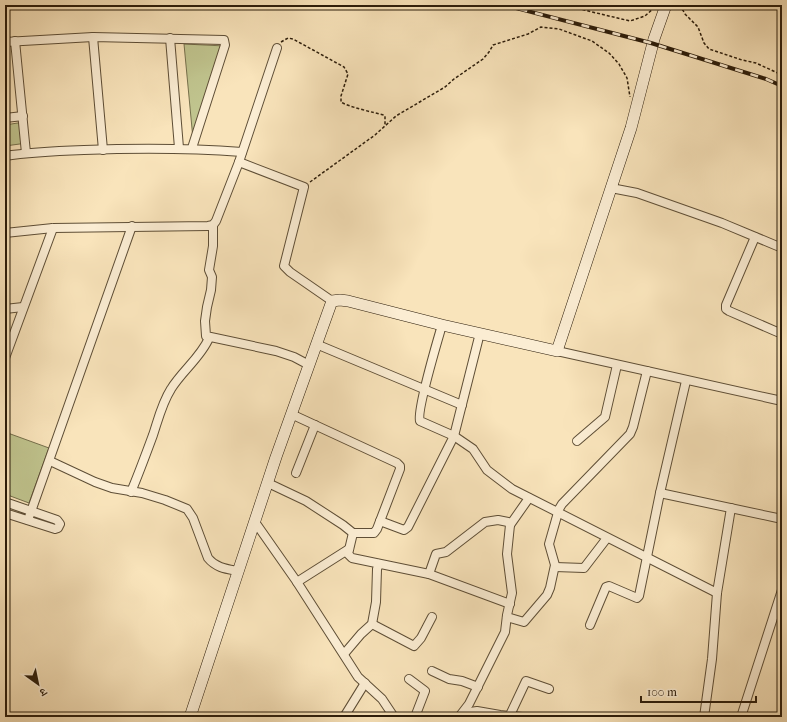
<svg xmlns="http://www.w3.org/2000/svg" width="787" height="722" viewBox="0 0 787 722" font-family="'IM FELL French Canon','Noto Serif Devanagari',serif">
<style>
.green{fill:#c0c48e;stroke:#76704c}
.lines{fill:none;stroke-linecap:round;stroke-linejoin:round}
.street-casing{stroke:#5e4e36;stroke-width:10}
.secondary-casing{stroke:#2b1c0a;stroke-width:12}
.path{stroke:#2b1c0a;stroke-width:1.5;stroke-dasharray:3 2;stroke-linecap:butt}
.street{stroke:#fbedd3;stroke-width:8}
.secondary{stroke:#fbedd3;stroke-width:11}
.rail-casing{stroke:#2b1c0a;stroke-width:4}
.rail{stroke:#fbedd3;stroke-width:2.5;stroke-dasharray:8;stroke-linecap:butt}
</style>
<rect width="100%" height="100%" fill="#f9e4bb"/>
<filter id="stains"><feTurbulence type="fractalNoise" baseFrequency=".005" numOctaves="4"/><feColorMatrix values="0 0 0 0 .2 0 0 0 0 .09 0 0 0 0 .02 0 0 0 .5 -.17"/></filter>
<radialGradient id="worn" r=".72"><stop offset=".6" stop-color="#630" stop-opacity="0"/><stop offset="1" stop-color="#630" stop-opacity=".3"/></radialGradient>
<g class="green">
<polygon points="184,44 225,46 193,139"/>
<polygon points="24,122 27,143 5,146 5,125"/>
<polygon points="5,432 49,448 29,503 5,494"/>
</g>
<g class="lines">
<defs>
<g id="street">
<polyline points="93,37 103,150"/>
<polyline points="170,38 179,148"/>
<polyline points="15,41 26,153"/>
<polyline points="5,42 93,37 224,40 225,45 192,148"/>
<polyline points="5,118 23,116"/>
<path d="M 5,156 C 31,152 57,151 84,150 C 137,148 189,148 242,152"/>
<polyline points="239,162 304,187 284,266 290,272 332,301"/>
<polyline points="611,188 637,193 722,223 782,248"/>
<polyline points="213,225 213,246 209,270 212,277 211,290 207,307 205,321 206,336 276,351 294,357 309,365"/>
<polyline points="5,233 53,228 208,226 213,225 216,221 239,162 277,48"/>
<polyline points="755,237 726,305 726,309 729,311 782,334"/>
<polyline points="5,309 23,307"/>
<path d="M 442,325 C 438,339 416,412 420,421 L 454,436 L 473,449 L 487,470 L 512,489 L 717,593"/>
<polyline points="316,344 462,405"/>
<polyline points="557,351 782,401"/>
<polyline points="5,358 53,228"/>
<polyline points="577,441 605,417 617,365"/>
<path d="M 50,461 L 95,482 L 112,488 L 142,493 L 165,500 L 187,509 L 193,518 L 208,558 C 216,568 227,569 238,571"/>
<polyline points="296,473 315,425"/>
<polyline points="268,483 306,501 343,525 353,533 374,533 377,529 400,469 400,466 397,463 291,414"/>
<path d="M 131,492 C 139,473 146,454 153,435 C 158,420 162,403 171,389 C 182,371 201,357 209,338"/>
<polyline points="660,493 782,519"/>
<polyline points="5,502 57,520 60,524 58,528 55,529 5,513"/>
<polyline points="28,520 132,226"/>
<polyline points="380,521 404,530 408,527 454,436 480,333"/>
<polyline points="255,522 297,582 358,677 382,699 394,717"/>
<polyline points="353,533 348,554 352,558 429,574 510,604"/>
<polyline points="555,567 584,568 607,538"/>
<polyline points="429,574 436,554 446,552 485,522 498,520 508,522 510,525"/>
<polyline points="297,582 349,549"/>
<polyline points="507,617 524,622 547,595 550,588 555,565 549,544 559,509 562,504 630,434 633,427 647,371"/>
<polyline points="372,624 414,646 421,638 432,617"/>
<polyline points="590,625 606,587 609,586 637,598 639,596 660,493 686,381"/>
<polyline points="344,654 361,634 372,624 376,602 377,569 379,564"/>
<polyline points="432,671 449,679 462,681 478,687"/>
<polyline points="409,679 425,691 415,717"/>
<polyline points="510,715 526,681 549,689"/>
<polyline points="344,717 365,683"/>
<polyline points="459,717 469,704 505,632 507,615 512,593 507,554 510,525 529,498"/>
<polyline points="462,717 470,712 477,711 500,715 522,717"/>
<polyline points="704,717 712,659 717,593 731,508"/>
<polyline points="741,717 782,590"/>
</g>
<polyline id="secondary" points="190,717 276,457 332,301 340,300 348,301 442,325 557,351 631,128 654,39 666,5"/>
</defs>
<use href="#street" class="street-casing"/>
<use href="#secondary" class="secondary-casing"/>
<g class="path">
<polyline points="563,5 630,21 645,16 655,7"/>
<polyline points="680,5 685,14 698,27 704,43 709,49 742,60 756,63 782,75"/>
<path d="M 281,42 L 288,38 L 293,39 L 344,67 L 348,74 L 341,96 L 341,102 C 346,106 375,113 384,115 L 385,117 L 385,125"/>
<polyline points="310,182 375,135 396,116 445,87 454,79 483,59 489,52 493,45 528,34 541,27 559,29 592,41 609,53 619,64 627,78 630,97"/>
</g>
<use href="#street" class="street"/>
<use href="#secondary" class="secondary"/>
<defs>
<polyline id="rail" points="504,5 651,43 766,79 782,86"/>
</defs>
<use href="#rail" class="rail-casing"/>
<use href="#rail" class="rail"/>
</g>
<rect width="787" height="722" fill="none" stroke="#f9e4bb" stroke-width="20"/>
<rect x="6" y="6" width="775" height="710" fill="none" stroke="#2b1c0a" stroke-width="2"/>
<rect x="10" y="10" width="767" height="702" fill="none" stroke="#2b1c0a"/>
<g transform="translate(38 684) rotate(147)" stroke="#fbedd3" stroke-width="3" paint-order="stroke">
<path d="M0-3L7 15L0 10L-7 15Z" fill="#2b1c0a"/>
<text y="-6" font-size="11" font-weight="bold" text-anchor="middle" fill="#2b1c0a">उ</text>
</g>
<path d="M641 696v6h115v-6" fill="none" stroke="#2b1c0a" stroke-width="2"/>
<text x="647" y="696" font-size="12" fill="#2b1c0a" stroke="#fbedd3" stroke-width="3" paint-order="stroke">100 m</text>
<rect width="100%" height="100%" filter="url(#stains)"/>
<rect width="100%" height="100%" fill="url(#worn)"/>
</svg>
